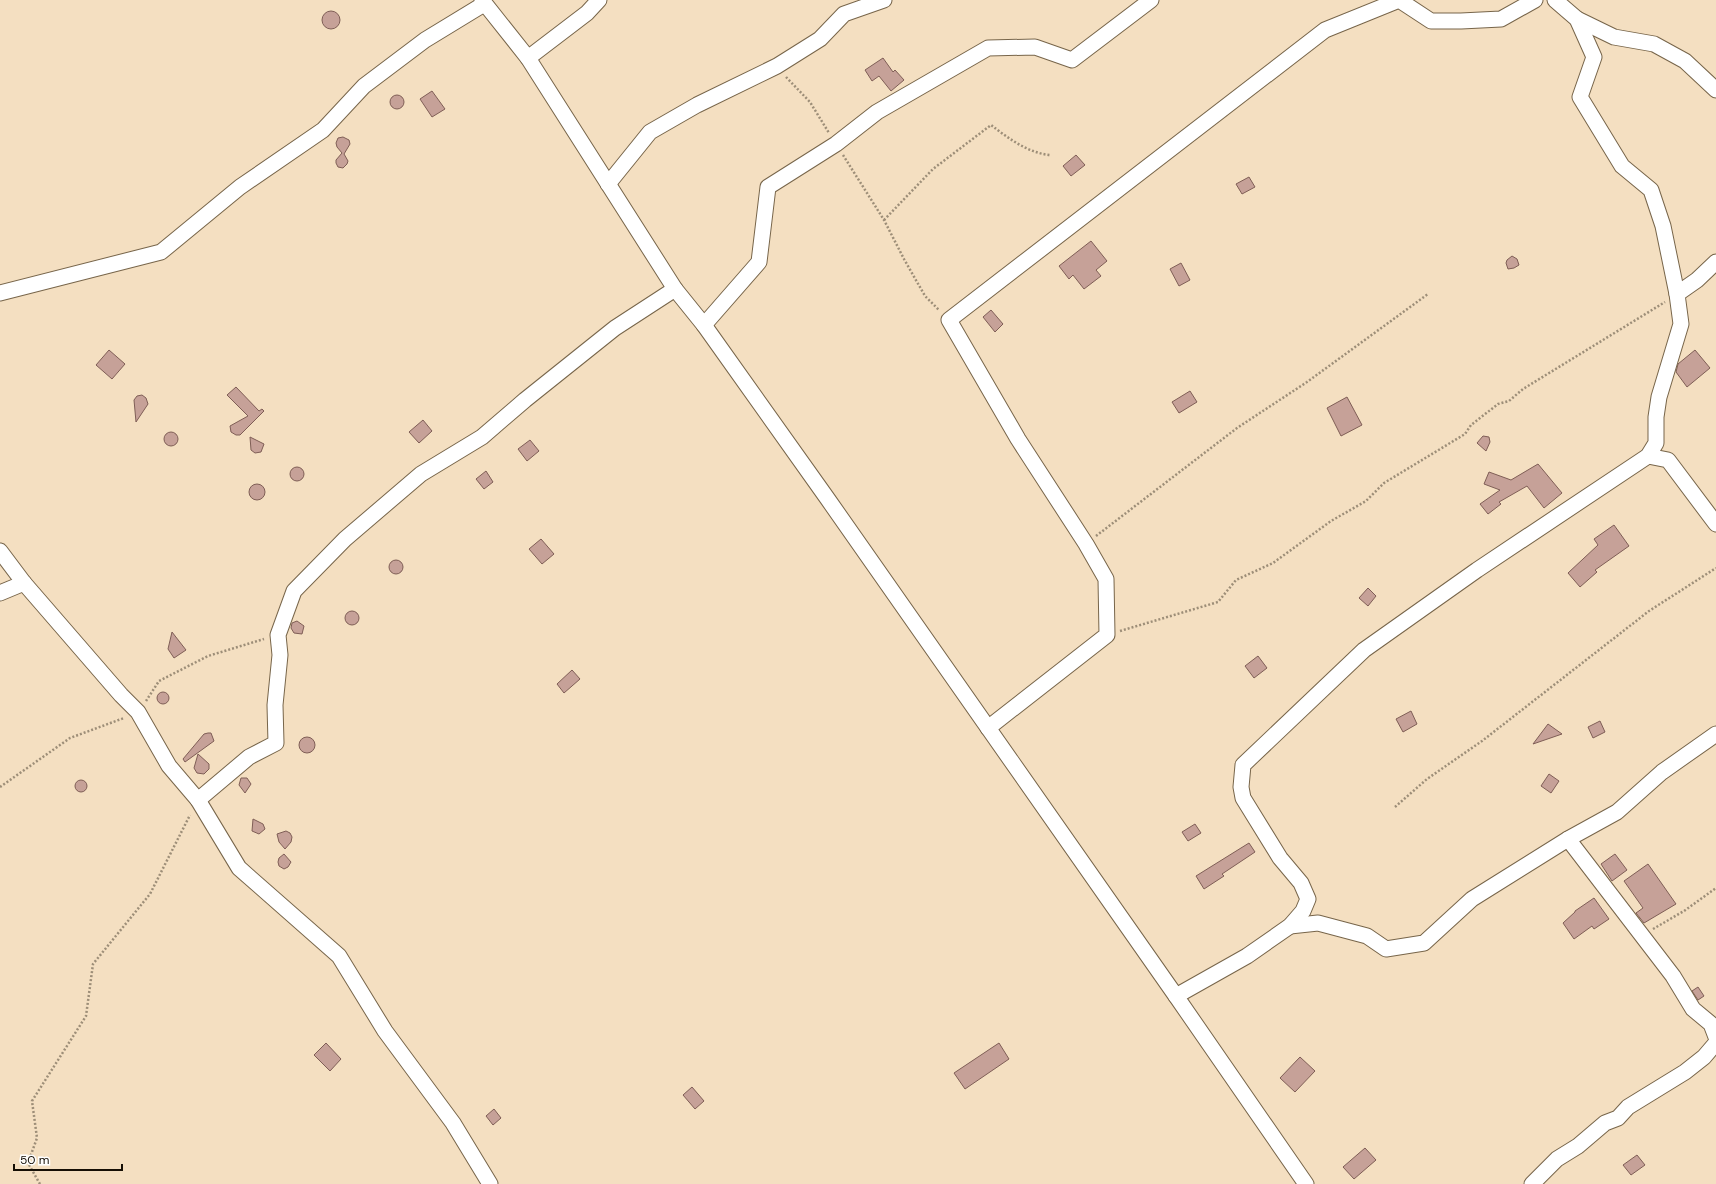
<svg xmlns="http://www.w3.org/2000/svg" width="1716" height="1184" viewBox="0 0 1716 1184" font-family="'DM Sans',sans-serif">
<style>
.building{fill:#c6a198;stroke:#7f5e56}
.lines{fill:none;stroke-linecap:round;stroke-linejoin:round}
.minor-casing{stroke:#77654a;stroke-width:17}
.path{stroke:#9d8e78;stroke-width:2.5;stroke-dasharray:2 2;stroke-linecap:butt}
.minor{stroke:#fff;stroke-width:15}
</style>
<rect width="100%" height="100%" fill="#f4dfc1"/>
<g class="building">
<circle cx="331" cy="20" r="9"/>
<polygon points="883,58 893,72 895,70 904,80 891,91 879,76 872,81 865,70"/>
<polygon points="432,91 445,109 432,117 420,99"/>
<circle cx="397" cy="102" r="7"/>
<polygon points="343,137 349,140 350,144 344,154 348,161 347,164 343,168 338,167 336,163 336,160 342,153 337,147 336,143 338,138"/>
<polygon points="1076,155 1085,165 1071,176 1063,166"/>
<polygon points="1249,177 1255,187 1242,194 1236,184"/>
<polygon points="1091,241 1107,261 1096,270 1101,276 1084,289 1073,275 1069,279 1059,266"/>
<polygon points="1512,256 1517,259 1519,265 1514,268 1508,269 1506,263 1507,260"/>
<polygon points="1181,263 1190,280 1179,286 1170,269"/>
<polygon points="991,310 1003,324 995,332 983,317"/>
<polygon points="109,350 125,364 112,379 96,365"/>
<polygon points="1695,350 1710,368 1687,387 1676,372 1678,364"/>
<polygon points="236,387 259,411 262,409 264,411 240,435 236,435 231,432 230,426 248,416 227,395"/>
<polygon points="1190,391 1197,402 1179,413 1172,402"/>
<polygon points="142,395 146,398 148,404 136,422 134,400 137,396"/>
<polygon points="1347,397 1362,425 1341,436 1327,408"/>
<polygon points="423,420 432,431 419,443 409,432"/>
<circle cx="171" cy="439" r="7"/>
<polygon points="1483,436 1489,437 1490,442 1486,451 1477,443"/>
<polygon points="250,437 264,444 261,452 255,453 251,450"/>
<polygon points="530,440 539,451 527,461 518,449"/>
<polygon points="1538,464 1562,493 1544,508 1527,486 1499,502 1501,504 1488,514 1480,504 1500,490 1484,484 1489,472 1511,480"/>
<circle cx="297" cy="474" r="7"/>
<polygon points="486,471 493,482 484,489 476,479"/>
<circle cx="257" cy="492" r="8"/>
<polygon points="1614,525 1629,546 1595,570 1597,572 1580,587 1568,573 1598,545 1594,539"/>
<polygon points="541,539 554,554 542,564 529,549"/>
<circle cx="396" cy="567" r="7"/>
<polygon points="1368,588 1376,596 1368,606 1359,598"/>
<circle cx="352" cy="618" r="7"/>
<polygon points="297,621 304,626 302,634 294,633 291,628 292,623"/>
<polygon points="172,632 186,650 174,658 168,649"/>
<polygon points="1258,656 1267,668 1254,678 1245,666"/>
<polygon points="572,670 580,679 564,693 557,684"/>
<circle cx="163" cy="698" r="6"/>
<polygon points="1411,711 1417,724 1403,732 1396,719"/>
<polygon points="1600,721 1605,732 1593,738 1588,727"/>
<polygon points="1548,724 1562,734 1533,744"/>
<polygon points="208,733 211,733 214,741 185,762 183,759 204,734"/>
<circle cx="307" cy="745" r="8"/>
<polygon points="198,754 209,764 209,769 204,774 197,773 194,768"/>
<polygon points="1549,774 1559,781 1551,793 1541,786"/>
<polygon points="241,778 247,778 251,784 245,793 239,785"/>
<circle cx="81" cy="786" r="6"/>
<polygon points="253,819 263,824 265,829 259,834 252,831"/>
<polygon points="1195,824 1201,833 1188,841 1182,832"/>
<polygon points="286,831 290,833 292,837 291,842 285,849 279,842 277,834"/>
<polygon points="1249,843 1255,852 1222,874 1224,876 1204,889 1196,876"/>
<polygon points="284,854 291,862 288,867 284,869 279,866 278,862 279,858"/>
<polygon points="1615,854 1627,870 1612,881 1601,864"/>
<polygon points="1648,864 1676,904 1644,923 1636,913 1643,908 1624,881"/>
<polygon points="1594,898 1609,919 1594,929 1592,926 1574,939 1563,923 1575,912 1575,911"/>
<polygon points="1698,987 1704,996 1698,1000 1692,991"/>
<polygon points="326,1043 341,1059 330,1071 314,1055"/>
<polygon points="999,1043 1009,1059 965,1089 954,1073"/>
<polygon points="1300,1057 1315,1071 1295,1092 1280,1078"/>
<polygon points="692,1087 704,1101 695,1109 683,1095"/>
<polygon points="494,1109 501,1118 493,1125 486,1116"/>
<polygon points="1365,1148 1376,1160 1354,1179 1343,1167"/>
<polygon points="1637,1155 1645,1165 1631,1175 1623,1165"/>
</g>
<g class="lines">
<defs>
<g id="minor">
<polyline points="482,0 528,58 675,289 704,325 827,498 1176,996 1306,1184"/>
<polyline points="1555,0 1577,19 1594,57 1580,97 1622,166 1651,190 1663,226 1677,294"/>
<polyline points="1577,19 1614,37 1654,44 1685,61 1716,90"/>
<polyline points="528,58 587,13 599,0"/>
<polyline points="608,184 650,132 697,105 777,66 820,39 844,14 884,0"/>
<polyline points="0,293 161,252 240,187 323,130 364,86 425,40 484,4"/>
<polyline points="704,325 759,262 768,187 836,144 877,112 988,48 1035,47 1072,60 1151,0"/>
<polyline points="1648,456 1668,460 1716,524"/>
<polyline points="0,551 24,583 121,695 138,712 169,766 198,800 239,868 339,956 385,1031 453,1123 490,1184"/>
<polyline points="0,593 24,583"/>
<polyline points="988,728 1107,635 1106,579 1086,544 1018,439 949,320 1325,30 1399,0 1431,21 1461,21 1501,19 1535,0"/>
<polyline points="198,800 249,757 276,743 275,705 280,655 278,635 294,591 345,539 421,474 482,437 525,400 615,328 675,289"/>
<polyline points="1568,839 1673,976 1693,1009 1711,1024 1716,1037"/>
<polyline points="1290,926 1318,923 1367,936 1386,949 1424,943 1472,899 1568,839 1617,812 1662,772 1716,734"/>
<polyline points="1176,996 1247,956 1290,926 1303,911 1308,899 1301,883 1280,858 1243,798 1241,787 1243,765 1364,650 1477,570 1648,456 1656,443 1656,417 1659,397 1681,324 1677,294 1697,280 1716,262"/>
<polyline points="1532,1184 1557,1159 1578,1146 1605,1123 1618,1118 1628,1107 1685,1072 1704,1057 1716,1043"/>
</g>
</defs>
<use href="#minor" class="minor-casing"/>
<g class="path">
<polyline points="786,77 810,102 829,133"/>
<polyline points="843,155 884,220 904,259 925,296 939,310"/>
<path d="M 884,220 L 933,169 L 991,125 C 1008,138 1028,153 1050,155"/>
<polyline points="1096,536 1237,428 1307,382 1428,294"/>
<polyline points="1120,631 1218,602 1236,580 1273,563 1331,521 1366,501 1384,483 1465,434 1471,425 1498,404 1509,401 1523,389 1665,302"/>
<polyline points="146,701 159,681 208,656 264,639"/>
<polyline points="0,787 70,738 124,718"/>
<polyline points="1395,807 1427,779 1482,741 1649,611 1716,568"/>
<polyline points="1653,929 1684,911 1716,888"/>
<polyline points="40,1184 28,1163 37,1138 32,1101 86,1016 93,964 150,894 190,815"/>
</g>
<use href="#minor" class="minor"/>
</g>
<path d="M14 1164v6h108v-6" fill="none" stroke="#160f05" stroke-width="2"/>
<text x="20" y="1164" font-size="12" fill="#160f05" stroke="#ffffff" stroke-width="3" paint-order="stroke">50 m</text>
</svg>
